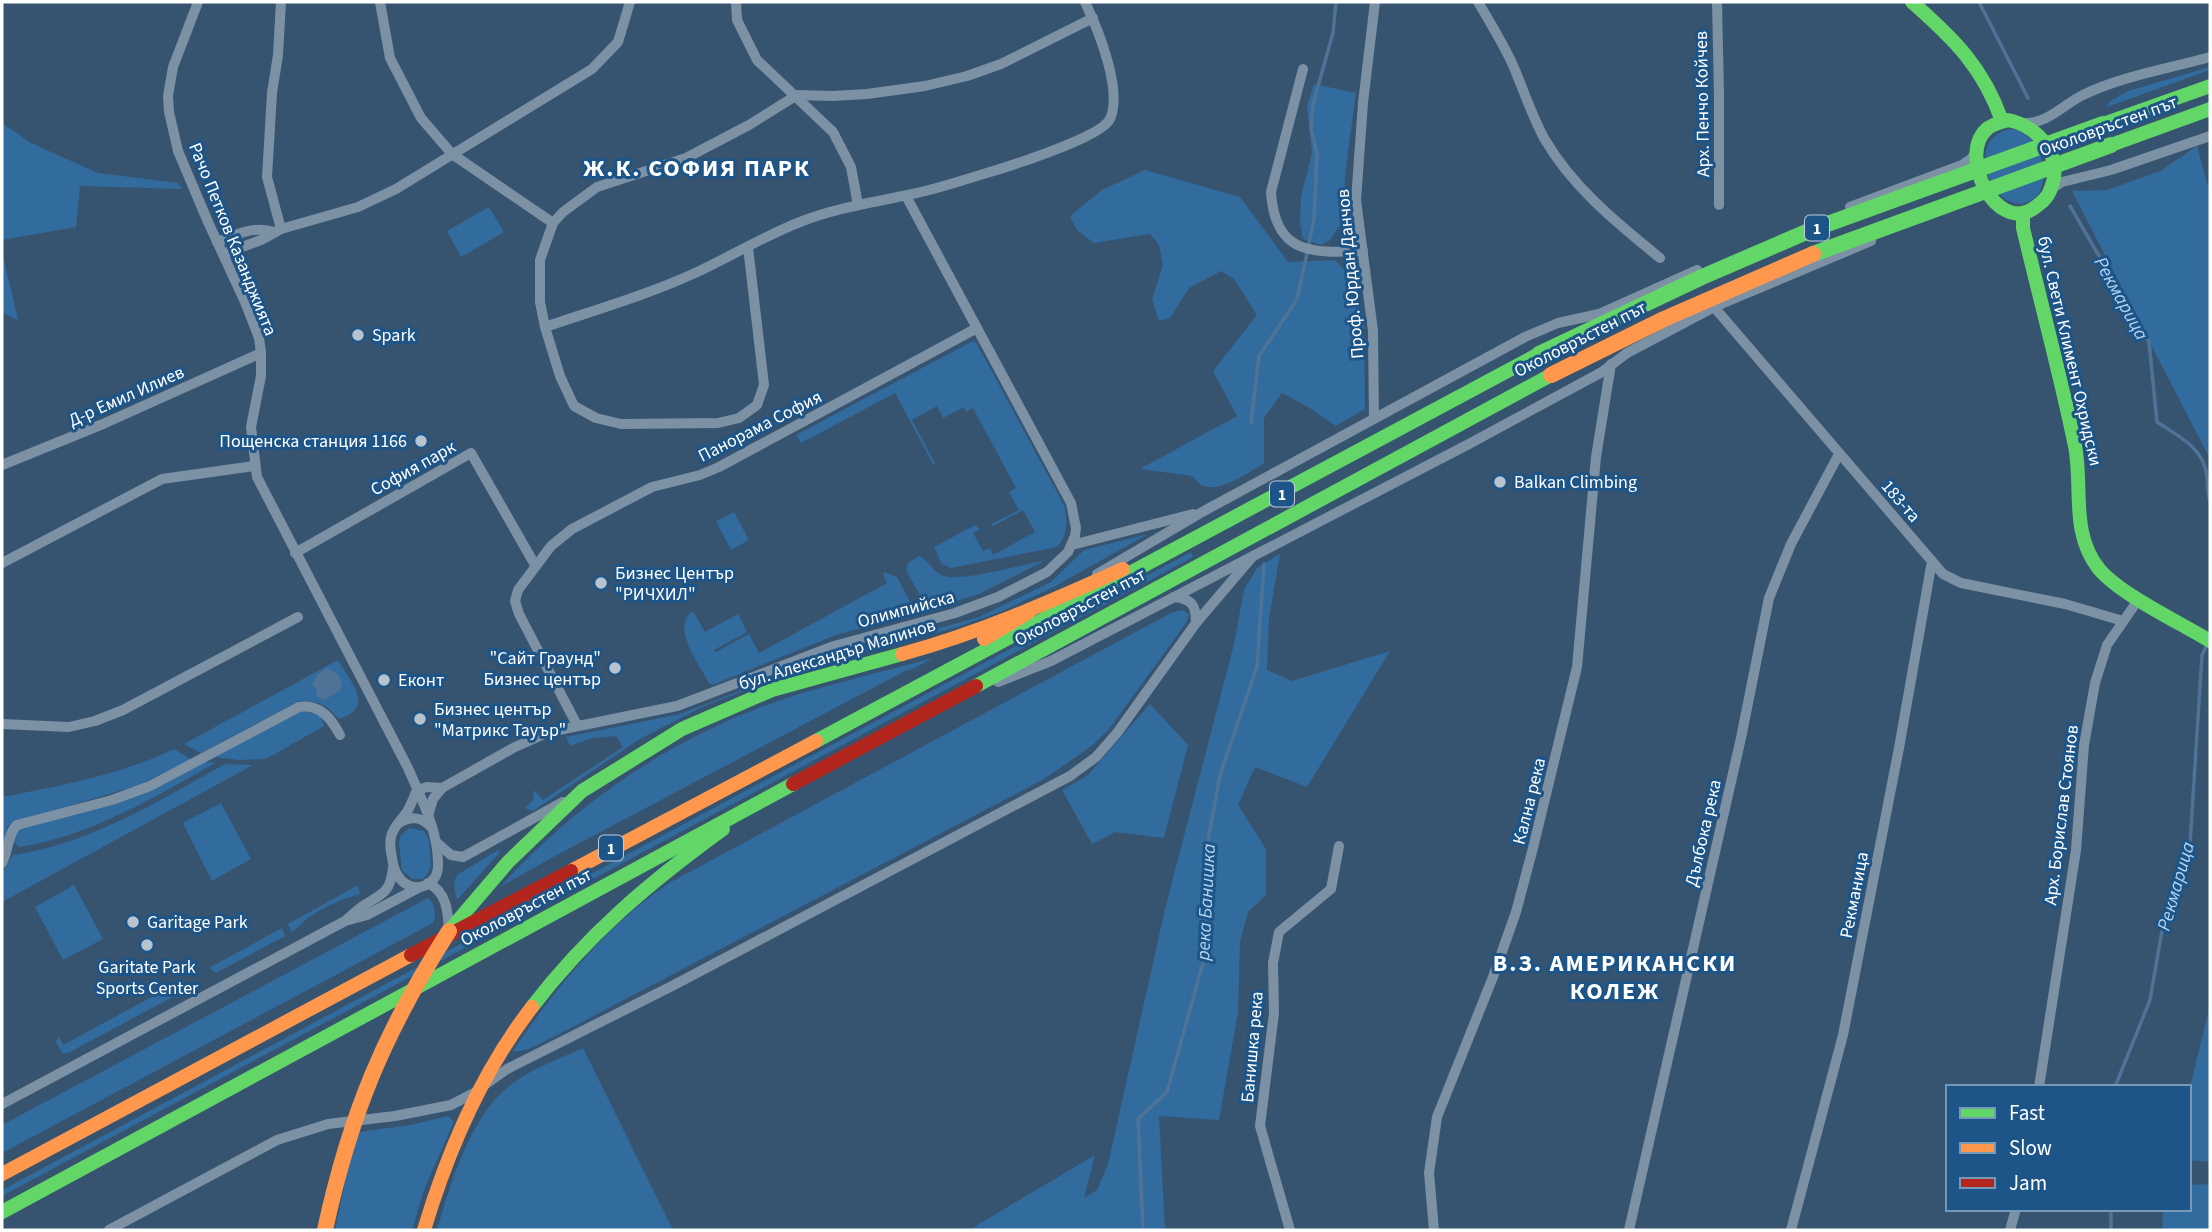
<svg xmlns="http://www.w3.org/2000/svg" width="2212" height="1232" viewBox="0 0 2212 1232" font-family="'Source Sans 3',sans-serif">
<style>
.green{fill:#326b9e}
.water{fill:#4e7397}
.lines{fill:none;stroke-linecap:round;stroke-linejoin:round}
.stream{stroke:#4e7397;stroke-width:3.5}
.street{stroke:#7d91a5;stroke-width:10}
.fast{stroke:#63d668;stroke-width:14}
.slow{stroke:#ff974d;stroke-width:14}
.jam{stroke:#b3261e;stroke-width:14}
.fast-bridge{stroke:#63d668;stroke-width:16}
.slow-bridge{stroke:#ff974d;stroke-width:16}
.poi-dot{fill:#b9c3cd;stroke:#1d5588;stroke-width:2.5}
.labels{text-anchor:middle;stroke-width:6;stroke-linejoin:round;paint-order:stroke}
.shield{fill:#1d5588;stroke:#bbccdb;stroke-width:2}
.shield-label{font-size:16px;font-weight:bold;fill:#fff}
.street-label{font-size:18px;fill:#fff;stroke:#1d5588}
.poi-label{font-size:18px;fill:#fff;stroke:#1d5588;text-anchor:start}
.water-label{font-size:19px;font-style:italic;fill:#b3d5f2;stroke:#1d5588}
.district-label{font-size:24px;font-weight:bold;letter-spacing:2px;fill:#fff;stroke:#1d5588}
</style>
<rect width="100%" height="100%" fill="#365470"/>
<g class="green">
<polygon points="2210,67 2210,70 2107,107 2109,102 2128,91"/>
<polygon points="1314,84 1356,93 1346,167 1342,222 1330,240 1321,245 1303,239 1300,223 1301,197 1312,153 1307,106"/>
<polygon points="2,123 31,143 98,173 178,183 182,189 80,186 76,227 2,240"/>
<path d="M 2013,129 C 2040,135 2052,174 2037,196 C 1998,231 1956,135 2013,129 Z"/>
<polygon points="2197,146 2210,194 2210,459 2072,191 2107,190 2160,171"/>
<path d="M 1145,170 L 1240,197 L 1288,262 L 1335,260 L 1352,279 L 1364,318 L 1365,409 L 1336,426 L 1308,407 L 1282,393 L 1264,418 L 1264,463 C 1250,472 1216,496 1200,484 C 1197,482 1195,479 1193,476 L 1140,469 L 1237,416 L 1213,371 L 1257,315 L 1234,279 L 1221,271 L 1189,288 L 1170,318 L 1159,321 L 1152,299 L 1163,265 L 1159,245 L 1150,234 L 1094,243 L 1077,230 L 1070,216 L 1102,190 Z"/>
<polygon points="489,207 504,232 461,257 447,231"/>
<polygon points="2,251 18,320 2,313"/>
<path d="M 973,341 L 977,344 L 1064,505 C 1068,520 1068,536 1057,547 L 951,568 L 941,563 L 934,547 L 975,525 L 980,529 L 973,533 L 983,551 L 990,548 L 993,555 L 1035,532 L 1023,510 L 993,526 L 988,519 L 992,524 L 1019,510 L 1009,492 L 1016,488 L 973,408 L 966,412 L 964,407 L 943,418 L 937,406 L 912,420 L 935,463 L 933,464 L 895,393 L 801,443 L 796,435 Z"/>
<polygon points="734,512 749,540 731,550 716,521"/>
<polygon points="1148,534 1054,587 1000,612 954,628 799,670 702,707 640,739 533,811 525,808 533,800 534,790 543,800 623,747 616,736 592,738 570,746 566,737 680,714 809,664 979,617 1051,582 1084,550"/>
<polygon points="1191,552 1193,557 2,1196 2,1190"/>
<polygon points="1280,554 1269,618 1267,670 1292,681 1390,651 1307,787 1255,767 1238,805 1266,849 1266,895 1248,912 1240,942 1238,1012 1219,1120 1159,1116 1165,1230 969,1230 1095,1155 1084,1198 1097,1190 1108,1164 1165,909 1234,644 1244,590 1257,568"/>
<path d="M 919,556 C 929,560 932,572 944,576 C 964,582 1022,564 1044,561 L 979,594 L 928,610 L 906,570 L 908,563 Z"/>
<path d="M 884,572 L 897,577 L 912,605 L 912,614 L 836,635 L 712,685 L 709,683 C 700,665 670,627 693,611 L 705,632 L 738,614 L 747,632 L 714,650 L 716,652 L 749,634 L 759,653 L 887,583 L 883,574 Z"/>
<path d="M 1182,610 L 1189,614 L 1186,623 L 1109,729 L 1093,745 L 1044,779 L 561,1033 L 529,1049 L 513,1052 C 518,1042 527,1031 534,1021 C 571,970 616,919 669,883 L 1171,613 Z"/>
<path d="M 933,658 L 911,670 L 907,670 L 555,856 L 500,887 C 579,800 677,734 790,697 C 837,682 886,671 933,658 Z"/>
<path d="M 338,660 C 350,681 376,708 339,719 L 328,708 L 319,703 L 299,701 L 201,753 L 184,744 Z"/>
<polygon points="1150,704 1188,745 1164,838 1115,832 1092,844 1062,790 1088,775"/>
<polygon points="299,710 320,715 324,726 266,759 239,760 215,757"/>
<path d="M 174,749 L 191,759 L 139,785 L 12,823 L 7,827 L 8,836 L 2,858 L 2,797 C 63,785 117,776 174,749 Z"/>
<path d="M 205,762 L 215,763 C 154,798 90,836 19,847 L 14,842 L 14,835 L 20,828 L 116,804 L 167,783 Z"/>
<path d="M 225,764 L 253,765 L 2,902 L 2,873 L 13,855 C 89,844 159,801 225,764 Z"/>
<polygon points="221,803 251,859 212,881 183,823"/>
<polygon points="409,828 424,831 429,840 431,866 426,876 422,879 412,879 402,870 399,844 401,835"/>
<polygon points="498,850 500,852 458,899 456,897 454,882 457,875"/>
<polygon points="74,885 103,939 63,960 35,907"/>
<path d="M 358,885 L 360,894 C 343,899 327,905 312,915 C 304,920 300,927 291,932 L 288,924 Z"/>
<path d="M 428,898 C 435,903 437,916 433,923 L 2,1153 L 2,1125 Z"/>
<polygon points="282,928 285,936 216,973 209,968"/>
<polygon points="183,980 184,986 182,992 68,1053 63,1054 56,1042 59,1037 63,1045"/>
<polygon points="2210,1006 2210,1162 2189,1160 2189,1091"/>
<path d="M 583,1048 L 673,1230 L 437,1230 C 451,1182 472,1109 516,1081 C 536,1067 561,1058 583,1048 Z"/>
<polygon points="448,1116 454,1122 425,1187 412,1230 335,1230 349,1164 359,1132 411,1125"/>
<polygon points="2210,1184 2210,1230 2162,1230 2163,1209 2189,1209 2189,1185"/>
</g>
<polygon class="water" points="327,668 339,675 342,685 340,690 325,700 317,696 316,689 312,685 317,675"/>
<g class="lines">
<g class="stream">
<polyline points="1979,2 2028,98"/>
<path d="M 2070,206 L 2149,342 L 2157,422 C 2175,434 2198,445 2205,467 C 2209,478 2206,490 2210,501"/>
<polyline points="1251,423 1259,356 1297,299 1305,263 1314,219 1317,154 1311,128 1313,104 1333,33 1336,2"/>
<polyline points="2115,1087 2150,1000 2164,919 2190,844 2202,655 2208,643"/>
<polyline points="2111,1209 2111,1230"/>
<polyline points="1143,1230 1138,1119 1167,1092 1206,952 1203,867 1220,775 1257,667 1264,564"/>
</g>
<g class="street">
<path d="M 198,2 L 173,67 L 168,96 L 169,112 L 178,151 L 208,222 L 245,302 L 259,338 L 261,353 L 261,376 L 251,427 L 257,477 L 408,768 C 421,798 439,832 438,866 C 438,892 397,899 392,858 C 391,851 389,844 391,837 C 393,826 403,819 408,810 C 412,803 414,796 417,790"/>
<polyline points="380,2 390,58 421,118 452,154 553,223"/>
<polyline points="736,2 737,20 757,60 833,132 851,167 858,205"/>
<path d="M 1478,2 C 1490,22 1502,42 1512,63 C 1523,88 1531,114 1544,138 C 1572,187 1617,223 1660,258"/>
<polyline points="1717,2 1719,94 1719,205"/>
<path d="M 1303,69 L 1271,192 C 1275,255 1312,253 1363,251"/>
<path d="M 2025,123 C 2047,124 2064,104 2083,95 C 2119,77 2171,68 2210,57"/>
<polyline points="2051,189 2062,182 2111,170 2210,136"/>
<polyline points="1850,207 1962,165 1971,159 1977,150"/>
<polyline points="281,229 267,177 272,93 278,55 281,2"/>
<path d="M 217,242 C 236,235 254,225 274,232"/>
<polyline points="748,247 764,385 757,405 739,418 718,423 621,424 596,418 574,406 560,376 545,327 540,302 540,260 553,223 563,212 597,187 686,158 749,125 797,95 832,96 867,94 925,86 967,76 1001,64 1093,18"/>
<polyline points="223,254 261,240 281,229 358,207 396,189 592,69 618,42 630,2"/>
<polyline points="1714,307 1943,574 1961,583 2065,604 2123,621"/>
<path d="M 545,327 C 595,310 647,295 695,273 C 730,257 764,236 800,222 C 833,209 869,203 903,196 C 929,191 955,183 980,175 C 1004,168 1101,138 1110,119 C 1123,90 1098,29 1085,2"/>
<polyline points="1374,419 1373,331 1356,200 1363,103 1375,2"/>
<polyline points="2,465 103,424 261,353"/>
<polyline points="1072,545 1193,514"/>
<polyline points="295,553 471,453 535,565"/>
<polyline points="2,563 162,479 254,466"/>
<polyline points="1097,574 1204,511 1525,337 1558,323 1599,314 1697,270"/>
<path d="M 1174,597 C 1192,599 1196,605 1196,623"/>
<polyline points="998,682 1051,661 1467,445 1602,372 1627,353 1714,307 1871,241"/>
<polyline points="2,724 69,727 95,721 123,710 298,617"/>
<polyline points="577,725 519,614 515,601 518,590 551,546 572,529 652,487 700,475 719,467 977,328"/>
<polyline points="417,790 427,787 442,788"/>
<polyline points="428,816 433,799 442,788 515,747 549,732 677,706 834,646 955,613 998,597 1047,572 1068,552 1075,536 1076,528 1071,503 906,196"/>
<path d="M 399,823 C 412,815 422,817 432,828"/>
<polyline points="436,842 451,855 463,857 563,802"/>
<path d="M 2,863 C 9,851 7,834 17,825 L 112,800 L 150,786 L 299,707 C 320,704 331,718 340,735"/>
<path d="M 428,883 C 447,892 448,912 449,931"/>
<polyline points="349,920 367,915 418,888"/>
<polyline points="486,1084 507,1069 674,985 1070,776 1096,757 1117,733 1196,623 1253,556"/>
<polyline points="2039,1087 2076,850 2084,745 2095,683 2107,645 2138,600"/>
<path d="M 2,1104 L 345,921 C 351,916 357,910 363,906 C 382,893 390,894 393,868"/>
<polyline points="109,1230 277,1140 328,1124 395,1116 451,1105 474,1093"/>
<polyline points="1290,1230 1260,1126 1274,1013 1273,963 1279,932 1331,889 1339,846"/>
<polyline points="1434,1230 1429,1173 1437,1117 1493,977 1516,912 1533,848 1577,667 1596,457 1611,364"/>
<polyline points="1629,1230 1741,738 1769,598 1791,544 1839,454"/>
<polyline points="1791,1230 1843,1035 1899,748 1932,561"/>
<polyline points="2010,1230 2016,1209"/>
</g>
<g class="fast">
<path d="M 1912,2 C 1954,39 1983,67 2002,121"/>
<path d="M 2008,120 C 2038,126 2064,156 2051,188 C 2048,198 2041,203 2034,208 C 1996,235 1956,154 1988,128 C 1993,124 2002,122 2008,120 Z"/>
<polyline points="2103,124 2210,86"/>
<polyline points="2111,145 2210,109"/>
<path d="M 2023,214 L 2023,228 C 2040,300 2060,373 2075,446 C 2083,487 2070,533 2099,569 C 2121,595 2179,622 2210,641"/>
<polyline points="976,686 1551,375"/>
<polyline points="816,741 1539,354"/>
<polyline points="449,931 508,862 582,791 682,729 772,690 902,654"/>
<path d="M 532,1007 C 587,935 650,882 723,829"/>
<polyline points="2,1212 793,784"/>
</g>
<g class="slow">
<polyline points="984,639 1029,612"/>
<path d="M 902,654 C 979,633 1050,602 1123,569"/>
<polyline points="571,871 816,741"/>
<polyline points="2,1174 411,955"/>
<path d="M 424,1230 C 448,1150 481,1073 532,1007"/>
</g>
<g class="jam">
<polyline points="793,784 976,686"/>
<polyline points="411,955 571,871"/>
</g>
<g class="fast-bridge">
<polyline points="1813,254 2111,145"/>
<polyline points="1539,354 1702,277 1811,230 2103,124"/>
</g>
<g class="slow-bridge">
<polyline points="1551,375 1664,319 1813,254"/>
<path d="M 325,1230 C 350,1114 385,1031 449,931"/>
</g>
</g>
<g class="poi-dot">
<circle cx="358" cy="335" r="7"/>
<circle cx="421" cy="441" r="7"/>
<circle cx="1500" cy="482" r="7"/>
<circle cx="601" cy="583" r="7"/>
<circle cx="615" cy="668" r="7"/>
<circle cx="384" cy="680" r="7"/>
<circle cx="420" cy="719" r="7"/>
<circle cx="133" cy="922" r="7"/>
<circle cx="147" cy="945" r="7"/>
</g>
<g class="labels">
<g class="shield">
<rect x="1805" y="215.5" width="24" height="25" rx="5"/>
<rect x="1270" y="481.5" width="24" height="25" rx="5"/>
<rect x="599" y="835.5" width="24" height="25" rx="5"/>
</g>
<g class="shield-label">
<text x="1817" y="234">1</text>
<text x="1282" y="500">1</text>
<text x="611" y="854">1</text>
</g>
<g class="street-label">
<text transform="translate(1702 104) rotate(-91)" y="6">Арх. Пенчо Койчев</text>
<text transform="translate(2108 126) rotate(-20)" y="6">Околовръстен път</text>
<text transform="translate(233 239) rotate(68)" y="6">Рачо Петков Казанджията</text>
<text transform="translate(1350 274) rotate(-95)" y="6">Проф. Юрдан Данчов</text>
<text transform="translate(1580 339) rotate(-27)" y="6">Околовръстен път</text>
<text transform="translate(2070 351) rotate(77)" y="6">бул. Свети Климент Охридски</text>
<text transform="translate(126 396) rotate(-24)" y="6">Д-р Емил Илиев</text>
<text transform="translate(760 426) rotate(-27)" y="6">Панорама София</text>
<text transform="translate(413 468) rotate(-29)" y="6">София парк</text>
<text transform="translate(1901 501) rotate(49)" y="6">183-та</text>
<text transform="translate(1080 607) rotate(-28)" y="6">Околовръстен път</text>
<text transform="translate(906 609) rotate(-15)" y="6">Олимпийска</text>
<text transform="translate(837 654) rotate(-17)" y="6">бул. Александър Малинов</text>
<text transform="translate(1529 801) rotate(-76)" y="6">Кална река</text>
<text transform="translate(2061 815) rotate(-83)" y="6">Арх. Борислав Стоянов</text>
<text transform="translate(1703 833) rotate(-77)" y="6">Дълбока река</text>
<text transform="translate(1854 895) rotate(-79)" y="6">Рекманица</text>
<text transform="translate(526 907) rotate(-28)" y="6">Околовръстен път</text>
<text transform="translate(1252 1047) rotate(-85)" y="6">Банишка река</text>
</g>
<g class="poi-label">
<text x="372" y="341">Spark</text>
<text x="407" y="447" text-anchor="end">Пощенска станция 1166</text>
<text x="1514" y="488">Balkan Climbing</text>
<text x="615" y="579">Бизнес Център<tspan x="615" dy="21">"РИЧХИЛ"</tspan></text>
<text x="601" y="664" text-anchor="end">"Сайт Граунд"<tspan x="601" dy="21">Бизнес център</tspan></text>
<text x="398" y="686">Еконт</text>
<text x="434" y="715">Бизнес център<tspan x="434" dy="21">"Матрикс Тауър"</tspan></text>
<text x="147" y="928">Garitage Park</text>
<text x="147" y="973" text-anchor="middle">Garitate Park<tspan x="147" dy="21">Sports Center</tspan></text>
</g>
<g class="water-label">
<text transform="translate(2122 298) rotate(61)" y="7">Рекмарица</text>
<text transform="translate(2175 886) rotate(-74)" y="7">Рекмарица</text>
<text transform="translate(1205 902) rotate(-87)" y="7">река Банишка</text>
</g>
<g class="district-label">
<text x="697" y="176">Ж.К. СОФИЯ ПАРК</text>
<text x="1615" y="971">В.З. АМЕРИКАНСКИ<tspan x="1615" dy="28">КОЛЕЖ</tspan></text>
</g>
</g>
<rect width="2212" height="1232" fill="none" stroke="#ffffff" stroke-width="7"/>
<rect x="1946" y="1085" width="245" height="126" fill="#1d5588" stroke="#7799b8" stroke-width="2"/>
<rect x="1960" y="1108" width="35" height="10" fill="#63d668" stroke="#7799b8" stroke-width="2"/>
<text x="2009" y="1120" font-size="21" fill="#ffffff">Fast</text>
<rect x="1960" y="1143" width="35" height="10" fill="#ff974d" stroke="#7799b8" stroke-width="2"/>
<text x="2009" y="1155" font-size="21" fill="#ffffff">Slow</text>
<rect x="1960" y="1178" width="35" height="10" fill="#b3261e" stroke="#7799b8" stroke-width="2"/>
<text x="2009" y="1190" font-size="21" fill="#ffffff">Jam</text>
</svg>
